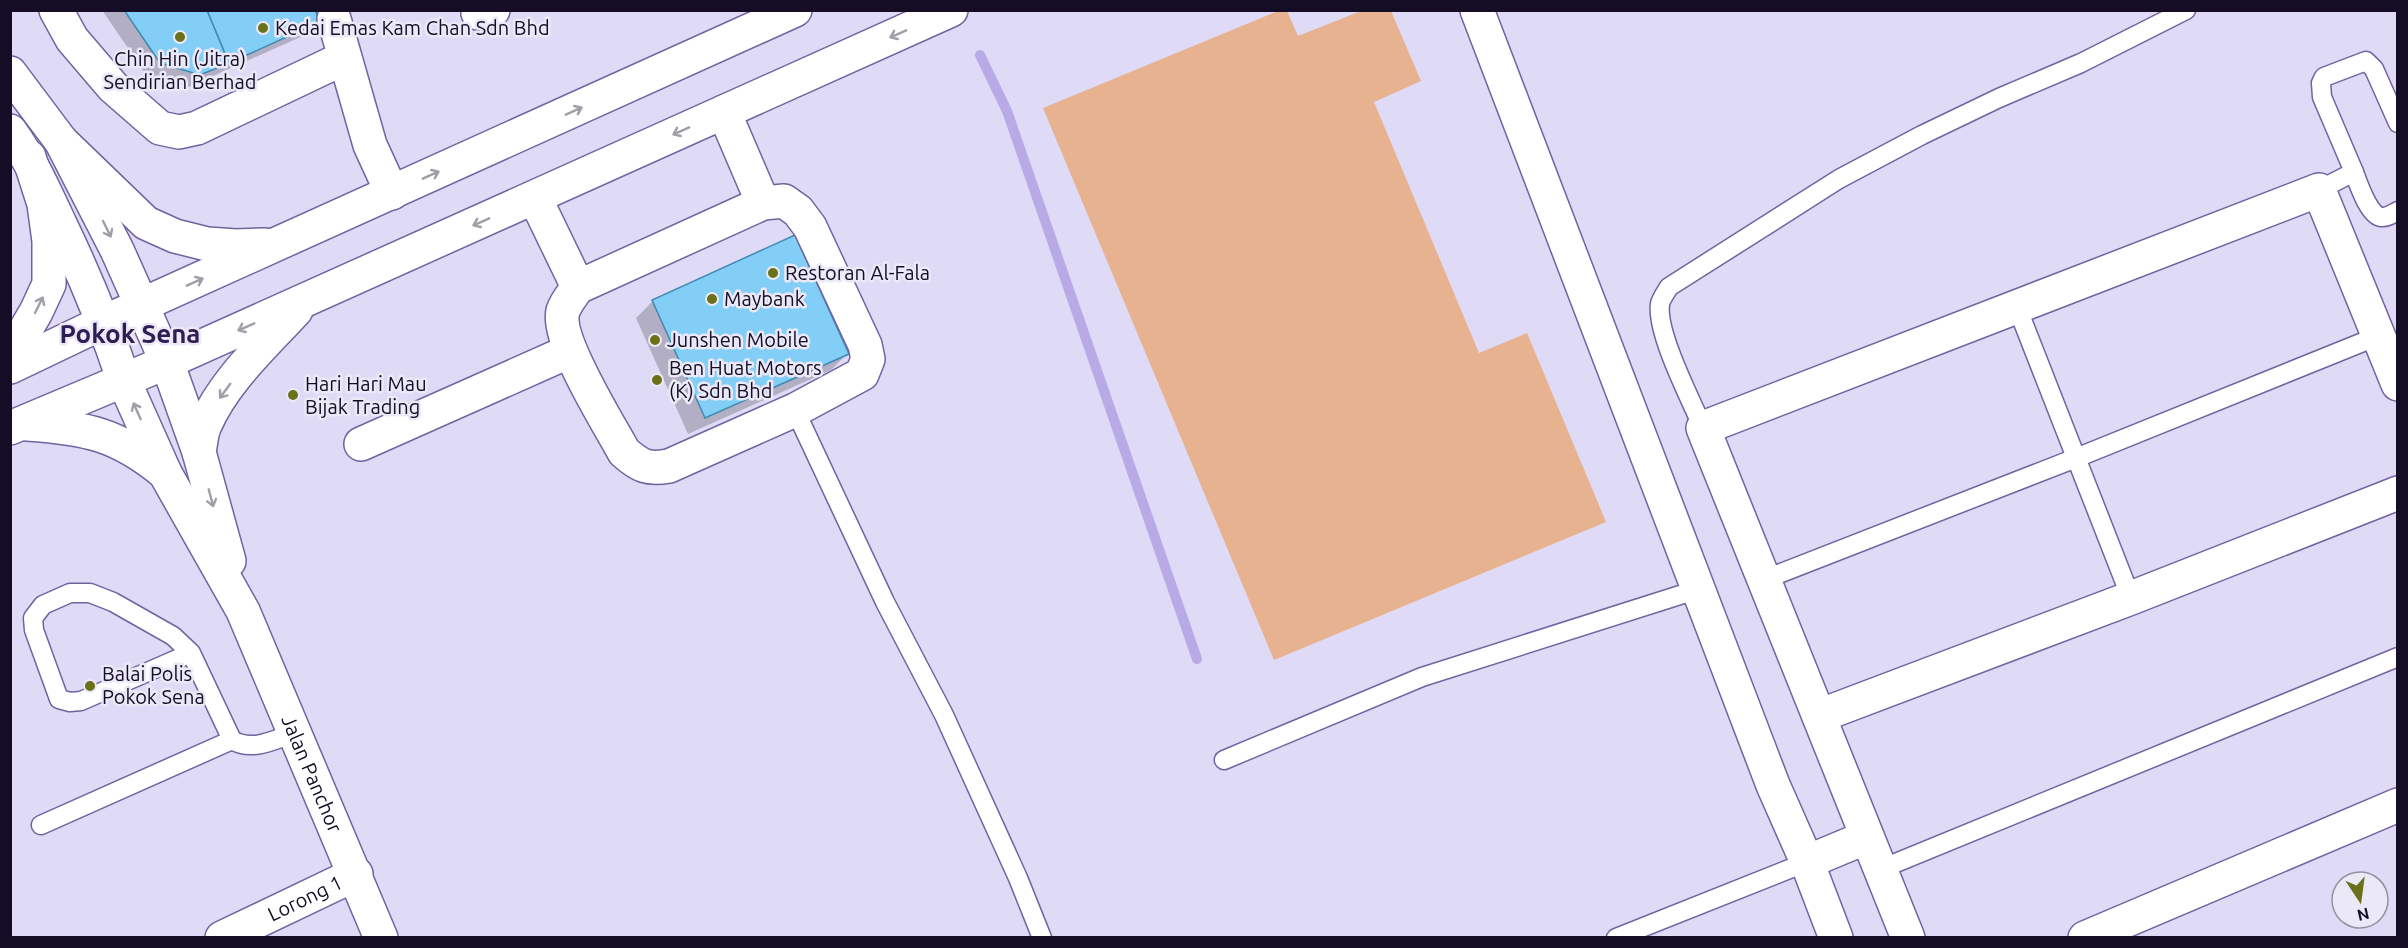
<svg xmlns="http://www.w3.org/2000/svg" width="2408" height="948" viewBox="0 0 2408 948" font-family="Ubuntu,sans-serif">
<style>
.green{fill:#e7b290}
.shadow{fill:#0003}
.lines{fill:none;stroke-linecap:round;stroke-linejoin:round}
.stream{stroke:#b7aae7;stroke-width:10}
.building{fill:#83cef7;stroke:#3f8ab1;stroke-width:1.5}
.service-casing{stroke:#7263a0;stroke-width:21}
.minor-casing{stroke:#7263a0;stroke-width:36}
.primary-casing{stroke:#7263a0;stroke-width:36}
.trunk-casing{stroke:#7263a0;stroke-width:36}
.service{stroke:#fff;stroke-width:18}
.minor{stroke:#fff;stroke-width:33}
.primary{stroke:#fff;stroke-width:33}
.trunk{stroke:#fff;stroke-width:33}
.oneway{stroke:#a19ea8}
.poi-dot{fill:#6b7119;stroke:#ebe9f7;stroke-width:2}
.labels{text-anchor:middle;stroke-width:5;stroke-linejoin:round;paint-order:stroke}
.poi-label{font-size:20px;fill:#140d25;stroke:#ebe9f7;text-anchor:start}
.street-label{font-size:20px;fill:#140d25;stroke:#ebe9f7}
.district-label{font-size:26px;font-weight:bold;fill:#2f1e54;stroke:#ebe9f7}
</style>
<rect width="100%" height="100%" fill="#dfdaf5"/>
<polygon class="green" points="1278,11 1287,11 1298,36 1361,11 1391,11 1421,81 1374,102 1479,353 1527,333 1606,522 1274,660 1043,108"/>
<g class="shadow">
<polygon points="102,10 313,10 318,22 305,35 186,88 147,76"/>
<polygon points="795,237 847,354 831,370 688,434 636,318 652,302"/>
</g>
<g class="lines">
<polyline class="stream" points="980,55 1007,111 1197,659"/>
</g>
<g class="building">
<polygon points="124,10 207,10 229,63 200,75 160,63"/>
<polygon points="207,10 315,10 320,22 229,63"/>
<polygon points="795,235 849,354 705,418 652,300"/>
</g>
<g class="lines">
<defs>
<g id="service">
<polyline points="2354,172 2322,97 2321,83 2324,77 2366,61 2374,69 2398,123"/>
<path d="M 2319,190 L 2354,172 C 2358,183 2370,219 2383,217 C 2388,217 2394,213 2398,211"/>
<polyline points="2017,307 2131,598"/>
<polyline points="795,410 885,602 944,715 1018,878 1042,938"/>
<path d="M 1703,428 C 1691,400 1656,333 1660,304 C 1661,299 1666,292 1669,287 L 1839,179 L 1922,135 L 1999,98 L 2081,63 L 2186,10"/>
<polyline points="1763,580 2076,458 2378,336"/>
<path d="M 191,653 L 81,701 L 70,702 L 59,699 L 34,630 L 33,618 L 43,605 L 70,593 L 90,593 L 113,602 L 173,636 L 191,653 L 232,740 C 252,752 274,740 294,733"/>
<polyline points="1224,760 1422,677 1699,589"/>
<polyline points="41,825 232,740"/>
<polyline points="1881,869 2398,657"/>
<polyline points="1616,938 1807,862"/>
</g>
<g id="minor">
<polyline points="56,10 72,39 113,87 160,128 179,132 197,128 344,58"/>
<polyline points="1477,10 1773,785 1807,862 1836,938"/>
<polyline points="478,13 493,10"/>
<polyline points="334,19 370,145 392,193"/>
<polyline points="724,112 763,203"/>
<polyline points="535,198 578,287"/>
<path d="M 784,201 L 798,211 L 810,227 L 865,345 L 868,359 L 862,374 L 795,410 L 669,466 C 648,470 640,466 624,452 C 609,424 555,339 563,311 C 566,302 573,294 578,287 L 763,203 Z"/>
<polyline points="167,362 199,452 229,561"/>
<path id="s1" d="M 124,381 L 165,473 L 243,611 L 381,938"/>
<polyline points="361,444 570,351"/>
<polyline points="1819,716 2131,598 2398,493"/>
<polyline points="1807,862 1867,837"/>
<path id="s2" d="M 222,938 L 356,874"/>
<polyline points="1908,938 1703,428 2319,190 2398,384"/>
<polyline points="2085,938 2398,805"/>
</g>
<g id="primary">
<polyline points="10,73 61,141 117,250 167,362"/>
<path d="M 10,131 C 31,160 45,192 60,224 C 85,276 106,327 124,381"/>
</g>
<g id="trunk">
<polyline points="61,141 146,223 175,236 207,244 236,246 265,245"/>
<polyline points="10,356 36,312 49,284 49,241 44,204 29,157"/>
<polyline points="10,367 104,322 795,10"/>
<path d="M 27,424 C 86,428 118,434 165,473"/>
<polyline points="10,428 167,362 951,10"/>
<path d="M 199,452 C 201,443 201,433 205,425 C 224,381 264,345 296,310"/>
</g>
</defs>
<use href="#service" class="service-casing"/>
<use href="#minor" class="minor-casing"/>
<use href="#primary" class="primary-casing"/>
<use href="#trunk" class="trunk-casing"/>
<use href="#service" class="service"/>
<use href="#minor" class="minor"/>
<use href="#primary" class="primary"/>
<use href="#trunk" class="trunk"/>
</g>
<defs><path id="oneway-shaft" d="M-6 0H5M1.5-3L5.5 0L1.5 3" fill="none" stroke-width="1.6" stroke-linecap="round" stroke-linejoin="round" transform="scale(1.5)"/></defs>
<g class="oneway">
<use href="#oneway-shaft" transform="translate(898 34) rotate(156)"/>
<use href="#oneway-shaft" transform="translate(574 111) rotate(-24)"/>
<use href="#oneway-shaft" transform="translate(681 131) rotate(156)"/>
<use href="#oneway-shaft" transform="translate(431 175) rotate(-24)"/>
<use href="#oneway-shaft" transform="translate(481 222) rotate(156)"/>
<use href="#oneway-shaft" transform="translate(107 229) rotate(64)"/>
<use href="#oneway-shaft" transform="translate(195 282) rotate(-24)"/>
<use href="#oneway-shaft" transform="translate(39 305) rotate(-64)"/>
<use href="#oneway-shaft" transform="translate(246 327) rotate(156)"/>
<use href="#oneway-shaft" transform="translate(225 391) rotate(126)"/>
<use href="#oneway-shaft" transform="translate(137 411) rotate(-114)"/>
<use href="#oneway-shaft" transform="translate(211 498) rotate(75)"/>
</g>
<g class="poi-dot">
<circle cx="263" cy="28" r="6"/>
<circle cx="180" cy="37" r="6"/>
<circle cx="773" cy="273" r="6"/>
<circle cx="712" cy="299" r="6"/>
<circle cx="655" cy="340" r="6"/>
<circle cx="657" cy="380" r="6"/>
<circle cx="293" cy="395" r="6"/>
<circle cx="90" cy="686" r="6"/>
</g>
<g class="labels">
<g class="poi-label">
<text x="275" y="35">Kedai Emas Kam Chan Sdn Bhd</text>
<text x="180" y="66" text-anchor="middle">Chin Hin (Jitra)<tspan x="180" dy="23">Sendirian Berhad</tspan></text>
<text x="785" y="280">Restoran Al-Fala</text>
<text x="724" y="306">Maybank</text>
<text x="667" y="347">Junshen Mobile</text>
<text x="669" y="375">Ben Huat Motors<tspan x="669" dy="23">(K) Sdn Bhd</tspan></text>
<text x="305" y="391">Hari Hari Mau<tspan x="305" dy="23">Bijak Trading</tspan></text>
<text x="102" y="681">Balai Polis<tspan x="102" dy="23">Pokok Sena</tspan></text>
</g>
<g class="street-label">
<text dy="7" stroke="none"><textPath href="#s1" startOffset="436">Jalan Panchor</textPath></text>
<text dy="7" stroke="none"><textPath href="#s2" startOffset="92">Lorong 1</textPath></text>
</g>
<g class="district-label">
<text x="130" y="343">Pokok Sena</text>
</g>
</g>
<rect width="2408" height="948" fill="none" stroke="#140d25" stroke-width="24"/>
<g transform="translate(2360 900) rotate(167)"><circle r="28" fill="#ebe9f7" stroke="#9591a3" stroke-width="1.5"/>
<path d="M0-4.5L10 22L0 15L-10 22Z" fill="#6b7119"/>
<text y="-9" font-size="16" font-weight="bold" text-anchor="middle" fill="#140d25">N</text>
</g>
</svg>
